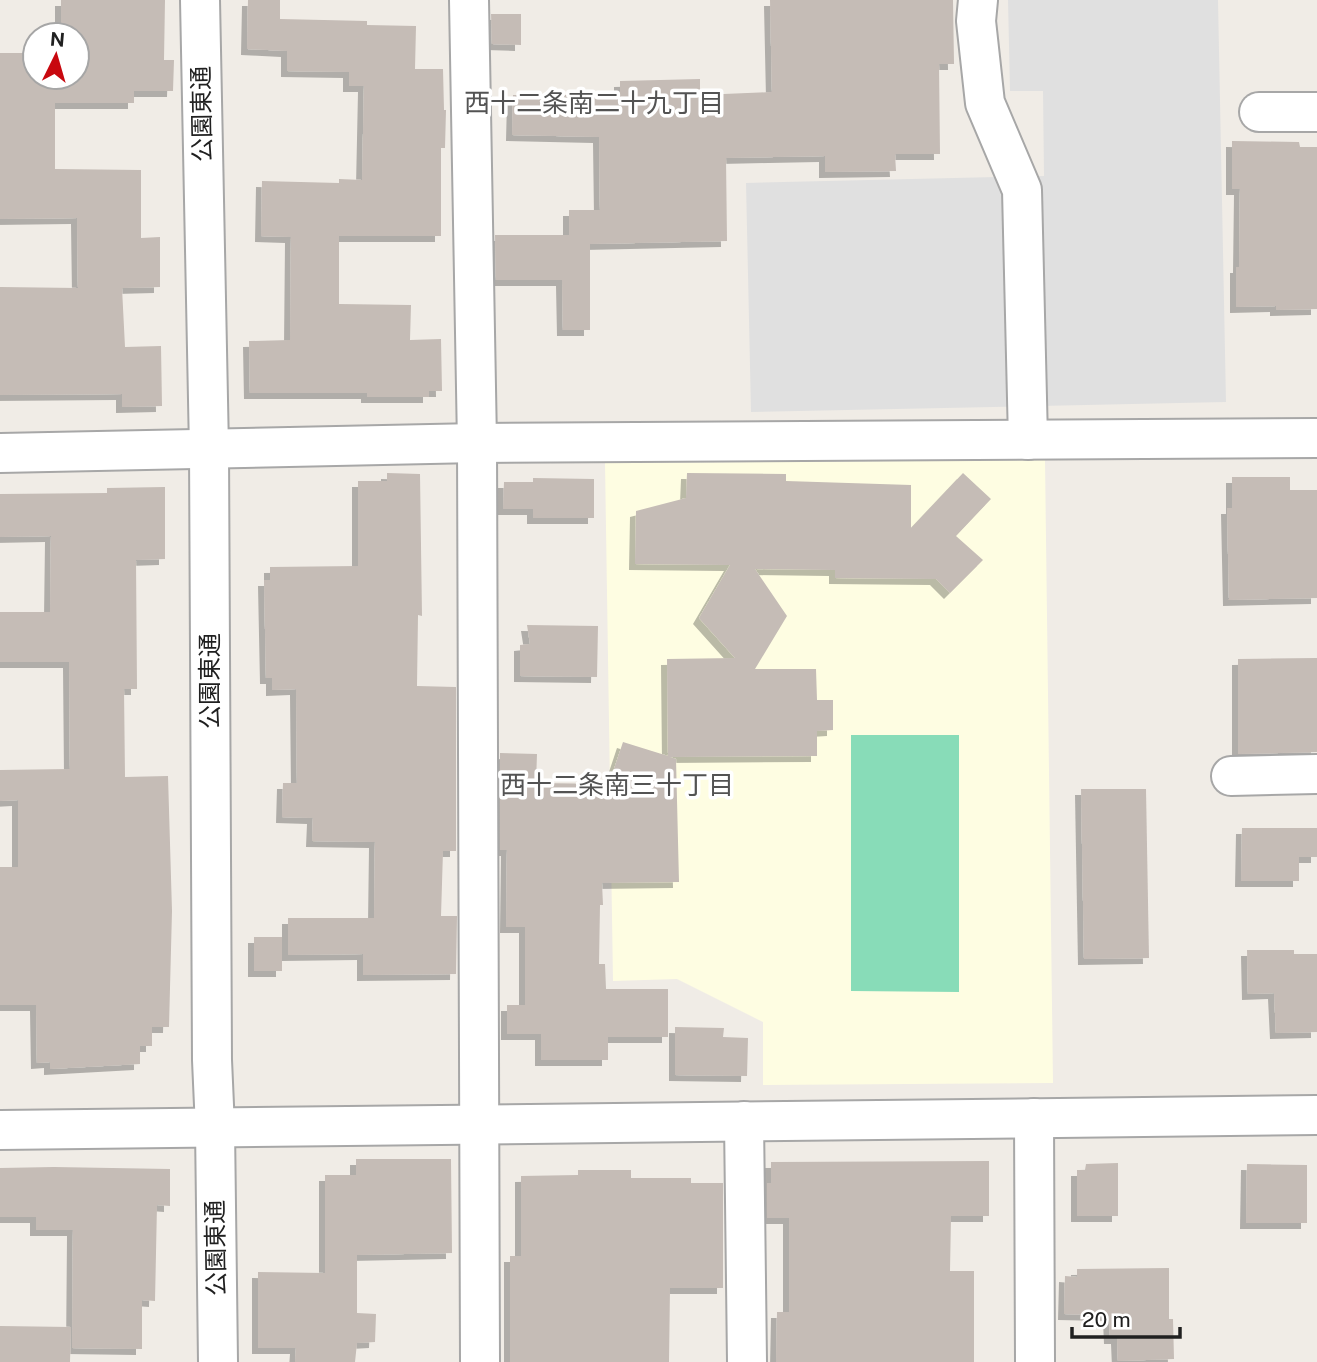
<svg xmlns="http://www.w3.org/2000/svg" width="1317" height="1362" viewBox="0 0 1317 1362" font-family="'Public Sans','Noto Sans JP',sans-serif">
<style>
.education{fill:#fefde2}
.pitch{fill:#88dcb8}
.parking{fill:#e0e0e0}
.building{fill:#c5bcb6;filter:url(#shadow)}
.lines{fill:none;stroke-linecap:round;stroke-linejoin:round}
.minor-casing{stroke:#a7a7a7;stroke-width:42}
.minor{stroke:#fff;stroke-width:38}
.labels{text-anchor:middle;stroke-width:7;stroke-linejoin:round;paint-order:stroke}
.street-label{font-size:24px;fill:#202020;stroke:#fff}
.neighbourhood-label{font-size:26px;fill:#535353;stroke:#fff}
</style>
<defs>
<filter id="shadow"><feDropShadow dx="-6" dy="6" stdDeviation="0" flood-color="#0004"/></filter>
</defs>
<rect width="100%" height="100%" fill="#f0ece6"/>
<polygon class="education" points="1045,460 1053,1083 763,1085 763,1022 677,979 613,981 605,463"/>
<polygon class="pitch" points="851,735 959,735 959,992 851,991"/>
<polygon class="parking" points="1008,0 1218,0 1226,402 751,412 746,183 1044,176 1043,91 1010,91"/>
<g class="building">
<polygon points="61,0 165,0 164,60 174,60 173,91 134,91 134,103 55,103 55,169 141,170 141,238 160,237 160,287 122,288 125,347 161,346 162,406 122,407 122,394 0,395 0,287 78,288 77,218 0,219 0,53 35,53 35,77 77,77 77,35 61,35"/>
<polygon points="248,0 280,0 280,19 367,21 367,25 416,26 415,69 443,69 444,110 446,110 445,148 441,148 441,236 339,236 339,304 411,305 410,340 441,339 442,391 429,391 429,397 367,397 367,393 250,393 249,341 290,340 291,237 261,236 262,181 339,183 339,179 362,180 364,86 349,86 349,72 287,71 287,51 247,49"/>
<polygon points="770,0 953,0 954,64 939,64 940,154 895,154 896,171 825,172 825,156 726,158 727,241 590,244 590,330 563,330 562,280 496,280 495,235 569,235 569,210 600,210 599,137 512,135 513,95 620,95 620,81 700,79 700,95 772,92"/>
<polygon points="491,14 521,14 521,45 492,44"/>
<polygon points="1232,141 1299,142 1300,147 1317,147 1317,309 1276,310 1276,306 1236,307 1236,267 1239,267 1240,189 1232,189"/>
<polygon points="387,473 420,474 422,616 418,615 417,686 456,687 456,851 443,851 441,916 457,916 456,974 363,975 363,954 288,955 288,918 374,918 375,842 312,841 313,818 282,817 283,783 297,783 296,689 272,690 272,678 266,678 264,580 270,580 270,567 358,566 358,481 387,481"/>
<polygon points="687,473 786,474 786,481 911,485 911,528 963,473 991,499 956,536 983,560 950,593 936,579 835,578 835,570 755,569 787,616 755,669 816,669 817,700 833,700 833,730 817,731 817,756 670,757 676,759 679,882 602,883 603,905 600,905 599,964 605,964 606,989 668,989 668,1037 608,1037 608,1060 541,1060 541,1034 507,1034 507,1005 525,1005 525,927 506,927 507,850 500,850 500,753 537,754 536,783 609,784 623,742 668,756 667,659 735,658 699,618 730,565 635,564 636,511 686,498"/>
<polygon points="1232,477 1290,477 1290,490 1317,490 1317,598 1229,600 1227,508 1232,508"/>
<polygon points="533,478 594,479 594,518 533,518 533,509 503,509 504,482 533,482"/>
<polygon points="165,487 165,559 136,560 137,689 124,689 125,777 168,776 172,911 169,1027 152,1027 152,1046 140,1046 140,1064 50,1069 50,1062 37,1063 36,1005 0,1005 0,867 18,867 18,800 0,801 0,770 70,769 69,662 0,662 0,612 50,612 51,536 0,537 0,494 107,493 107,488"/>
<polygon points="527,625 598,626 597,677 520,676 520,645 530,644"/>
<polygon points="1317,658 1317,752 1238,754 1238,659"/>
<polygon points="1081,789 1146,789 1149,958 1084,959"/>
<polygon points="1242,828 1317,828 1317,857 1299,857 1299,881 1241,881"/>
<rect x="254" y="937" width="28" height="34"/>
<polygon points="1247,950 1294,950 1294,954 1317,954 1317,1032 1276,1033 1274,993 1248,994"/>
<polygon points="675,1027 724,1028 723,1037 748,1038 747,1076 675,1075"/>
<polygon points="356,1159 451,1159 452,1253 357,1255 357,1313 376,1314 375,1342 357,1343 355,1362 295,1362 296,1348 258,1348 258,1272 325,1273 325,1175 356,1175"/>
<polygon points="989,1161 989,1216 951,1216 950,1271 974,1271 974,1362 776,1362 777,1312 789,1312 789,1218 767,1218 767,1183 771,1183 771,1162"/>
<polygon points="1118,1163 1118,1216 1077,1216 1077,1170 1085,1170 1086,1164"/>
<polygon points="1247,1164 1307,1165 1307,1223 1246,1223"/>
<polygon points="54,1167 170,1169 170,1206 157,1205 155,1301 142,1300 142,1349 72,1348 73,1230 36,1230 36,1217 0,1217 0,1168"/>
<polygon points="578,1170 631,1170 631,1178 691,1178 691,1183 723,1183 723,1288 670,1288 669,1362 510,1362 510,1256 521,1256 521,1176 578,1175"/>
<polygon points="1169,1268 1169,1319 1173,1319 1174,1359 1118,1361 1117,1338 1110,1338 1109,1315 1064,1314 1065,1276 1077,1277 1077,1269"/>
<polygon points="0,1326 71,1327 70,1362 0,1362"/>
</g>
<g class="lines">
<defs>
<g id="minor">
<polyline points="200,0 209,449 212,1060 215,1128 218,1362"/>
<polyline points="469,0 477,443 480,1362"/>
<polyline points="978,0 976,21 985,103 1022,190 1028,440"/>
<polyline points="1259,112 1317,112"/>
<polyline points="0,453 477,443 1317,438"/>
<polyline points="1231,776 1317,774"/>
<polyline points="1034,1118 1035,1362"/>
<polyline points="744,1121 747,1362"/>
<polyline points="0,1130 1317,1115"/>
</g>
</defs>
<use href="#minor" class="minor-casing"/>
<use href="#minor" class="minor"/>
</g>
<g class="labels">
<g class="street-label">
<text transform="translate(202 114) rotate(-91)" y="8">公園東通</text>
<text transform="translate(210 681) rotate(-90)" y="8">公園東通</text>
<text transform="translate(216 1248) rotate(-91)" y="8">公園東通</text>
</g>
<g class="neighbourhood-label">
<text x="594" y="112">西十二条南二十九丁目</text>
<text x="617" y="794">西十二条南三十丁目</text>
</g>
</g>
<g transform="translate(56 56) rotate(5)"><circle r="33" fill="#ffffff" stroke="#a6a6a6" stroke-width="2"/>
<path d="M0-5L12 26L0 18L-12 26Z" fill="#c8080f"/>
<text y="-10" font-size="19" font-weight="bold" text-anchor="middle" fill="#202020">N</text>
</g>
<path d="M1072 1327v10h108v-10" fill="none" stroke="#202020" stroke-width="3.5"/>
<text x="1082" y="1327" font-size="21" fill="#202020" stroke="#ffffff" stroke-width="5" paint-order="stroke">20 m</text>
</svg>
